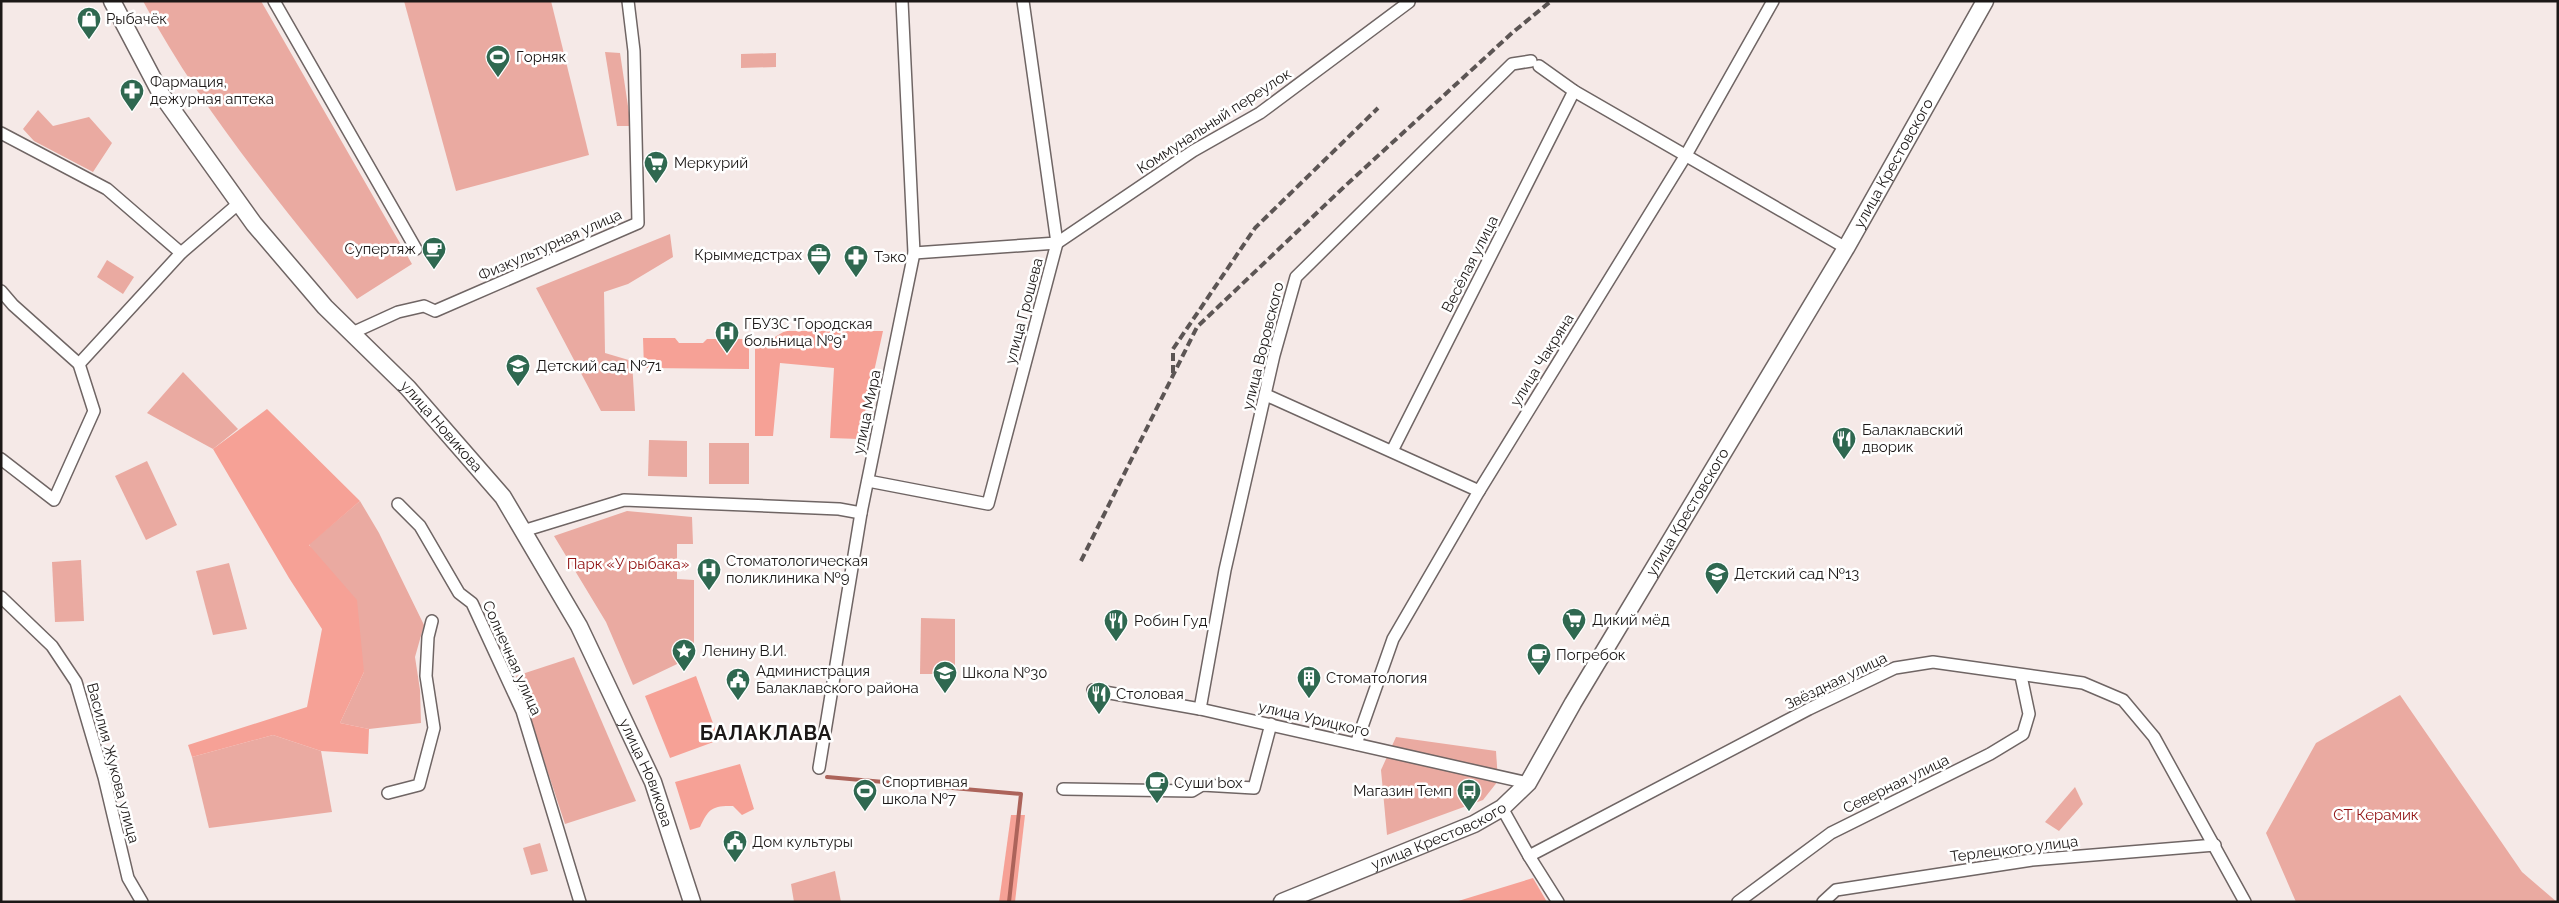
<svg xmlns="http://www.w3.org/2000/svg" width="2559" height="903" viewBox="0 0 2559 903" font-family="Raleway,sans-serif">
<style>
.green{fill:#eaaaa1}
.forest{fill:#f6a196}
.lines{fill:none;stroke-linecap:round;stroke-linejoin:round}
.stream{stroke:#ac635a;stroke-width:4}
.minor-casing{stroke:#6f6564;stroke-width:14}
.secondary-casing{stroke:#6f6564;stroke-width:19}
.minor{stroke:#fff;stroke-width:11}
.secondary{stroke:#fff;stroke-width:16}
.rail{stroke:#5c5554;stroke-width:4;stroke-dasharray:8 4;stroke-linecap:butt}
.labels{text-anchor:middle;stroke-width:5;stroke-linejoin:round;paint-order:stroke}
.poi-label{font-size:15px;fill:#1c1817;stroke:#fff;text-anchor:start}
.street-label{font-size:15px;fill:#1c1817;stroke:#fff}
.park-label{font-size:15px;fill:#901112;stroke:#fff}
.district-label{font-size:20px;font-weight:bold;letter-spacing:1px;fill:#1c1817;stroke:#fff}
</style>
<rect width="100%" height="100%" fill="#f5e9e7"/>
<g class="green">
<path d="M 143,1 L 261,1 L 412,264 L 357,299 C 280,203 201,110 143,1 Z"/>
<polygon points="404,1 551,1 589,155 456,191"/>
<polygon points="605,52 620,53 631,126 617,126"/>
<polygon points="776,53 776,67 741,68 741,54"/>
<polygon points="38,110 53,126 89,117 112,143 93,172 34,141 23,129"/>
<polygon points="670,234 673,257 628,284 604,292 605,353 632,361 635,411 601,411 536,288"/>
<polygon points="107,260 134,277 123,294 97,277"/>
<polygon points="183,372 238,429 213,449 147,413"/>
<polygon points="649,440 687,441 687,477 648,476"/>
<rect x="709" y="443" width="40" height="41"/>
<polygon points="147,461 177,525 146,540 115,476"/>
<polygon points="360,501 379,533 424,625 415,657 420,690 421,723 369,729 340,723 364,672 309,544"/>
<polygon points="627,511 692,517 693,544 677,544 677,579 694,580 694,656 633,685 606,622 554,536"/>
<polygon points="81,560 84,621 55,622 52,562"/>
<polygon points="229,563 247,629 213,635 196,571"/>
<polygon points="921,618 955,619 955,674 920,674"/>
<polygon points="574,657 636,801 565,824 516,676"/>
<polygon points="2400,695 2522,872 2557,902 2296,902 2266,833 2316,743"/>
<polygon points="273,735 321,751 332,812 209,828 192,757"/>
<polygon points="1396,737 1496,751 1498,781 1483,800 1387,835 1381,770"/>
<polygon points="2075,787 2083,804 2059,831 2045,822"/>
<polygon points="540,843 548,871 531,875 523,848"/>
<polygon points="835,871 841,902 794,902 791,884"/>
</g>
<g class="forest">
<polygon points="785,331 883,331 859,439 830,438 834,368 780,363 773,436 755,436 755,349"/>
<polygon points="643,338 675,338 679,343 703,343 707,339 749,339 749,369 644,368"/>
<polygon points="267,409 360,501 309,545 357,600 364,672 340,723 369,729 368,754 321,751 273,735 192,757 188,745 307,707 322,629 289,578 213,449"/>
<polygon points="696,676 719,740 670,758 645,696"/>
<path d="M 740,764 L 754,809 L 742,815 L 733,806 C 712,806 709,808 700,827 L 690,830 L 675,782 Z"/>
<polygon points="1011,815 1025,815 1015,902 999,902"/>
<polygon points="1533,878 1547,902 1455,902"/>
</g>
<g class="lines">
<polyline class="stream" points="827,777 1021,794 1009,902"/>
<defs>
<g id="minor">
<polyline points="274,1 416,249"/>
<polyline points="1539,66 1574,91 1846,248"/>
<polyline points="1,133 107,189 181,253"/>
<polyline points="914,253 1057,243 1193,151 1260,113 1409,2"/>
<polyline points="1,291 13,305 79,364 94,411 54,500 1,459"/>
<polyline points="352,333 398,312 424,306 435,311 638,223 634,51 628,1"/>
<polyline points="79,364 181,253 238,204"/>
<polyline points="1266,395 1479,491"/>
<polyline points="1392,451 1574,91"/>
<polyline points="868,481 988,504 1057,243 1023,1"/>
<polyline points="398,504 420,526 459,593 472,603 522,711 580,902"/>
<polyline points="523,531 624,500 839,509 861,513"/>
<polyline points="1,597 52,646 76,682 104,777 128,878 142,902"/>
<polyline points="1093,690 1200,709 1528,783"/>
<polyline points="1200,709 1225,570 1274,355 1296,277 1512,64 1531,61"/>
<polyline points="1356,744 1393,639 1479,491 1686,155 1773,1"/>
<polyline points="819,768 861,513 914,253 902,1"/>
<polyline points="1063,789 1192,791 1202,785 1254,788 1271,724"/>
<polyline points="388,793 419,785 434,728 426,676 428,637 432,621"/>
<polyline points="1502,808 1529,856 1809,709 1895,668 1933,662 2083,683 2123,700 2154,737 2245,902"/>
<polyline points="1529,856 1558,902"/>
<polyline points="1738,902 1831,833 1990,754 2023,734 2029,714 2021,676"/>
<polyline points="1823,902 1836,890 2032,860 2215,845"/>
</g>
<g id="secondary">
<path id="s1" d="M 112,1 L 161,94 L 254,224 L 325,307 L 408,388 L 503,497 L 579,626 L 653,782 L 692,902"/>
<path id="s2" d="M 1282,902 L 1474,824 L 1502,808 L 1528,783 L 1573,703 L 1846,248 L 1985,1"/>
</g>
</defs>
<use href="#minor" class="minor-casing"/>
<use href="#secondary" class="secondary-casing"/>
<use href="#minor" class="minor"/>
<use href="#secondary" class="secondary"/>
<g class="rail">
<polyline points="1173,373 1173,349 1255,228 1378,108"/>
<polyline points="1081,561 1197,327 1345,186 1512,33 1551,1"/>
</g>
</g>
<defs>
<symbol id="shop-pin" viewBox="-11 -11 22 30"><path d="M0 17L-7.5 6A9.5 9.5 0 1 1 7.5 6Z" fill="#2f6850" stroke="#fff"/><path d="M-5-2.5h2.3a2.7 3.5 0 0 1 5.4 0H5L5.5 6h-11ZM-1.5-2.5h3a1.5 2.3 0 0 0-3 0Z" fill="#fff"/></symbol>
<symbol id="stadium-pin" viewBox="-11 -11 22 30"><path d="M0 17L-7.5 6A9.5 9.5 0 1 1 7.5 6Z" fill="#2f6850" stroke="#fff"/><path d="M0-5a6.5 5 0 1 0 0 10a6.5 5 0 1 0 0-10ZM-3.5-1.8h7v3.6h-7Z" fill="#fff"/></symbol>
<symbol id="pharmacy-pin" viewBox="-11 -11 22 30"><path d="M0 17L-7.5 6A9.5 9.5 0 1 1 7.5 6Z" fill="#2f6850" stroke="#fff"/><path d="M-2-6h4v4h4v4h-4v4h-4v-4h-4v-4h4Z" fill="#fff"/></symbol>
<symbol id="supermarket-pin" viewBox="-11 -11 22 30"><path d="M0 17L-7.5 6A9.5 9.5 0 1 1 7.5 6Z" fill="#2f6850" stroke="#fff"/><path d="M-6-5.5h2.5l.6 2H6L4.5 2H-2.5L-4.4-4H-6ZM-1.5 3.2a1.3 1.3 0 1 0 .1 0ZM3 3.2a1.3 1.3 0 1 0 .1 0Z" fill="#fff"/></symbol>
<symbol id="cafe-pin" viewBox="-11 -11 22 30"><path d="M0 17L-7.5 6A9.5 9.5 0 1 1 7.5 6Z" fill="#2f6850" stroke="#fff"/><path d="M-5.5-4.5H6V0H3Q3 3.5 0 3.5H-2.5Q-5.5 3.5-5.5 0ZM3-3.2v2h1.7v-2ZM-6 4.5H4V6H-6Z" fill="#fff"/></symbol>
<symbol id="office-pin" viewBox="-11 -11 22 30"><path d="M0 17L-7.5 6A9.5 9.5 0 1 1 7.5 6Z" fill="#2f6850" stroke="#fff"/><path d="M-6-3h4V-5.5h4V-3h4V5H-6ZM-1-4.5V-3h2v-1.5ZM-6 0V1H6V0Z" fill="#fff"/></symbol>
<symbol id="hospital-pin" viewBox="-11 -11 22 30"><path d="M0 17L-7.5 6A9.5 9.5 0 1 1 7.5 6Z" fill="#2f6850" stroke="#fff"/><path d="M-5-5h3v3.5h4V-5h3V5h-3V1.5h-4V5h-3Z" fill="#fff"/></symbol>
<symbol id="school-pin" viewBox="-11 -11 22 30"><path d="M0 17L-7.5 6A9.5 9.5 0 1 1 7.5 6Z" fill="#2f6850" stroke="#fff"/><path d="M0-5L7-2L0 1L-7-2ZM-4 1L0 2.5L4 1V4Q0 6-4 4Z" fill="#fff"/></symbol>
<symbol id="restaurant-pin" viewBox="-11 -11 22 30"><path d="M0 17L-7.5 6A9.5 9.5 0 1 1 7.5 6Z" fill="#2f6850" stroke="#fff"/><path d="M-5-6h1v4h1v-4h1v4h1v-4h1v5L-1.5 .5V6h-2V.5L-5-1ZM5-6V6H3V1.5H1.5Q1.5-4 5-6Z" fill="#fff"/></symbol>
<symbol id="sight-pin" viewBox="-11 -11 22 30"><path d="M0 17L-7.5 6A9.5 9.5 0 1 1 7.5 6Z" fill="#2f6850" stroke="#fff"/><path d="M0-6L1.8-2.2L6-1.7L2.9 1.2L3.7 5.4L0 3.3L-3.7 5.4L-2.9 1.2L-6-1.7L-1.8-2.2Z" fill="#fff"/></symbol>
<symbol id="building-pin" viewBox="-11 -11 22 30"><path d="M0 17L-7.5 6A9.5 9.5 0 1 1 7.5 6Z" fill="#2f6850" stroke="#fff"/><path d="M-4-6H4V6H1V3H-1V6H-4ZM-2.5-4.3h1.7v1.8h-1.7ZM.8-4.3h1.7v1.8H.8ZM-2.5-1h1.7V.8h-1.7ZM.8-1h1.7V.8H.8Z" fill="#fff"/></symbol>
<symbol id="civic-pin" viewBox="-11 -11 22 30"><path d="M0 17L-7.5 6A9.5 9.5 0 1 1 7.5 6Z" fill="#2f6850" stroke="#fff"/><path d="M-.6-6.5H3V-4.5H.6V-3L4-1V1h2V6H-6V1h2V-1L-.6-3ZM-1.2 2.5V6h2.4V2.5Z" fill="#fff"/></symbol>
<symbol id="bus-pin" viewBox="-11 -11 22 30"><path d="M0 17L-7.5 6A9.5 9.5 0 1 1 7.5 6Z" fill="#2f6850" stroke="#fff"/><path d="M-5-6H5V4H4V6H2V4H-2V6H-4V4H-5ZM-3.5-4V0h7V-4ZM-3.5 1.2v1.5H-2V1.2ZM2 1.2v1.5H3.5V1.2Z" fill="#fff"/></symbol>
</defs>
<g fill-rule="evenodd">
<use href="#shop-pin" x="75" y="5" width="28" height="38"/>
<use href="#stadium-pin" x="484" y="43" width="28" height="38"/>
<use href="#pharmacy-pin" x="118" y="77" width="28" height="38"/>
<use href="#supermarket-pin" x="642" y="149" width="28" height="38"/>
<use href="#cafe-pin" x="420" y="235" width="28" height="38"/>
<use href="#office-pin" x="805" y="241" width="28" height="38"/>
<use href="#pharmacy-pin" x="842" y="243" width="28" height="38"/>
<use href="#hospital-pin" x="713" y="319" width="28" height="38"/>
<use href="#school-pin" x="504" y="352" width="28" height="38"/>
<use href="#restaurant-pin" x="1830" y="425" width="28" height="38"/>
<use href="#hospital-pin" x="695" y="556" width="28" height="38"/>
<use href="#school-pin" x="1703" y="560" width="28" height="38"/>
<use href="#supermarket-pin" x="1560" y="606" width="28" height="38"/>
<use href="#restaurant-pin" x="1102" y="607" width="28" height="38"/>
<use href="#sight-pin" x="670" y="637" width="28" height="38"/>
<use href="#cafe-pin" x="1525" y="641" width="28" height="38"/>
<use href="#school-pin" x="931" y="659" width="28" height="38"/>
<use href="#building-pin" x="1295" y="664" width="28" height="38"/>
<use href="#civic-pin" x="724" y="666" width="28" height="38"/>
<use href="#restaurant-pin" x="1085" y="680" width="28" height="38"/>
<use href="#cafe-pin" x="1143" y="769" width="28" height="38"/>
<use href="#stadium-pin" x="851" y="777" width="28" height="38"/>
<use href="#bus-pin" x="1455" y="777" width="28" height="38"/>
<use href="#civic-pin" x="721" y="828" width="28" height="38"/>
</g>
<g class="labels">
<g class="poi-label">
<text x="106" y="24">Рыбачёк</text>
<text x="516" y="62">Горняк</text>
<text x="150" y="87">Фармация,<tspan x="150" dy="17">дежурная аптека</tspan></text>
<text x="674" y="168">Меркурий</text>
<text x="416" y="254" text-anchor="end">Супертяж</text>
<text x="802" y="260" text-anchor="end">Крыммедстрах</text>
<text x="874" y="262">Тэко</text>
<text x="744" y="329">ГБУЗС "Городская<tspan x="744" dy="17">больница №9"</tspan></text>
<text x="536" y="371">Детский сад №71</text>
<text x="1862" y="435">Балаклавский<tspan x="1862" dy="17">дворик</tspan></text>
<text x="726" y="566">Стоматологическая<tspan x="726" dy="17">поликлиника №9</tspan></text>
<text x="1734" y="579">Детский сад №13</text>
<text x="1592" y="625">Дикий мёд</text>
<text x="1134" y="626">Робин Гуд</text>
<text x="702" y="656">Ленину В.И.</text>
<text x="1556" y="660">Погребок</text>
<text x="756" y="676">Администрация<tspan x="756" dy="17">Балаклавского района</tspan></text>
<text x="962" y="678">Школа №30</text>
<text x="1326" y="683">Стоматология</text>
<text x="1116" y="699">Столовая</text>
<text x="882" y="787">Спортивная<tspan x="882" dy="17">школа №7</tspan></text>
<text x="1174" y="788">Суши box</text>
<text x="1452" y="796" text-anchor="end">Магазин Темп</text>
<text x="752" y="847">Дом культуры</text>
</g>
<g class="street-label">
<text transform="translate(1214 121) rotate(-33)" y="5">Коммунальный переулок</text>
<text dy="5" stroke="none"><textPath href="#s2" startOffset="995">улица Крестовского</textPath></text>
<text transform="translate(550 245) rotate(-24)" y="5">Физкультурная улица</text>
<text transform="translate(1470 264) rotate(-63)" y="5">Весёлая улица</text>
<text transform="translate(1024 311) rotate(-75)" y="5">улица Грошева</text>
<text transform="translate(1263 346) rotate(-76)" y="5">улица Воровского</text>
<text transform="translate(1542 360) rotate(-58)" y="5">улица Чакряна</text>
<text transform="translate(867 412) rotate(-78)" y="5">улица Мира</text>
<text dy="5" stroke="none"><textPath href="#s1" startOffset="541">улица Новикова</textPath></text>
<text dy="5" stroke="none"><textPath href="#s2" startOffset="590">улица Крестовского</textPath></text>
<text transform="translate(512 658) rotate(66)" y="5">Солнечная улица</text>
<text transform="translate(1836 681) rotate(-26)" y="5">Звёздная улица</text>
<text transform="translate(1314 719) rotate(13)" y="5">улица Урицкого</text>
<text transform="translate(113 763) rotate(75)" y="5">Василия Жукова улица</text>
<text dy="5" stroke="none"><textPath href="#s1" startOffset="946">улица Новикова</textPath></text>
<text transform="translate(1896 784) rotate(-26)" y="5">Северная улица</text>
<text dy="5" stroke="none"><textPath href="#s2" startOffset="170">улица Крестовского</textPath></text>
<text transform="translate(2014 849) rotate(-7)" y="5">Терлецкого улица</text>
</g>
<g class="park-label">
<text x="628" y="569">Парк «У рыбака»</text>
<text x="2376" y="820">СТ Керамик</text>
</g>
<g class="district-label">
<text x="766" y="740">БАЛАКЛАВА</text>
</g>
</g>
<rect width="2559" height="903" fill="none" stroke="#1c1817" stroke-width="5"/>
</svg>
